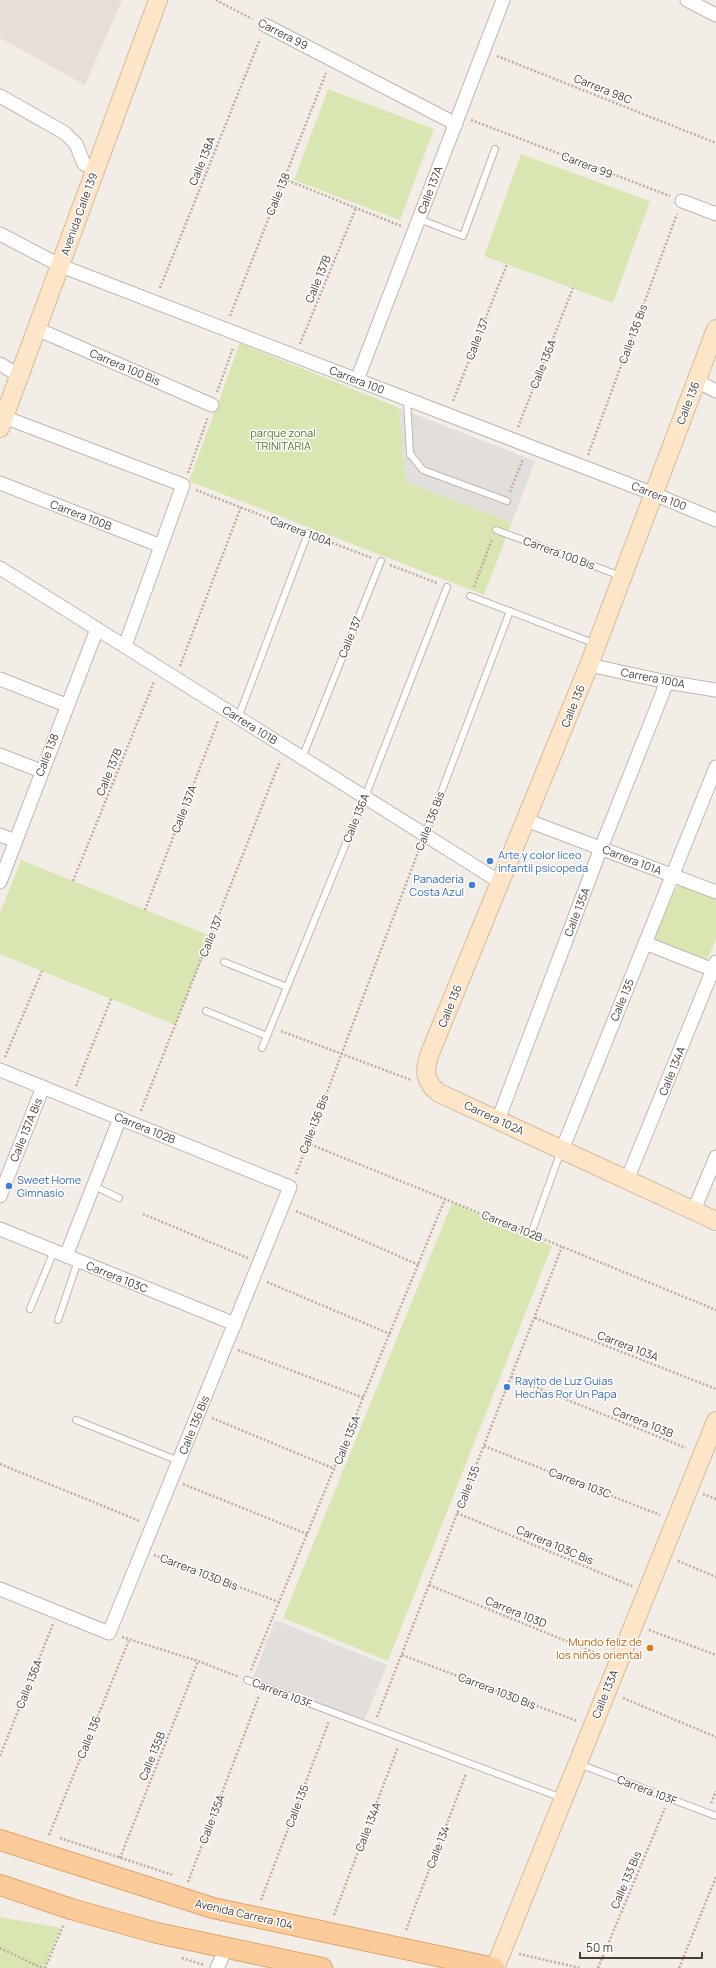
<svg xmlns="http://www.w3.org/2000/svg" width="716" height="1968" viewBox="0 0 716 1968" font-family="Manrope,sans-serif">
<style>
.residential{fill:#e7ded6}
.green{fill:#d9e6b2}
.parking{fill:#e2dedc}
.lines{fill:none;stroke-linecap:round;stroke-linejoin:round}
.lane-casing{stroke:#c1b6ae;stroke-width:8}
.street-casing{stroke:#c1b6ae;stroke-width:15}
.secondary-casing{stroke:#d5ba9b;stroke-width:20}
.primary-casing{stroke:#e0a469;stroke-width:22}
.path{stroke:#c0ac9c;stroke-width:2.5;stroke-dasharray:2 2;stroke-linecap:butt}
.lane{stroke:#fff;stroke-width:6}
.street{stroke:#fff;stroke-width:13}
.secondary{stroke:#fde5c8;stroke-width:18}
.primary{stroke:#fbcb99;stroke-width:20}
.shop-dot{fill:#3f7fe0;stroke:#fff;stroke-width:1.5}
.food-dot{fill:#e8710a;stroke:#fff;stroke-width:1.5}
.labels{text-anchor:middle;stroke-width:3;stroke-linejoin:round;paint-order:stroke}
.street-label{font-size:11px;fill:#463d37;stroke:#fff}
.park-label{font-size:11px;fill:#57762c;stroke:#fff}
.shop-label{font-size:11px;fill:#366cbe;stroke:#fff;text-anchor:start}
.food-label{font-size:11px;fill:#c56008;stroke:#fff;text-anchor:end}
</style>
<rect width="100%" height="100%" fill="#f3ede8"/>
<polygon class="residential" points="0,0 122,0 85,85 0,38"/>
<g class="green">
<polygon points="328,89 434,129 400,220 294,180"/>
<polygon points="521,154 650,201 613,303 484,256"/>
<polygon points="240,343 399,408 406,482 512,522 484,595 189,481"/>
<polygon points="21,860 211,936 175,1025 0,954 0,913"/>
<polygon points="678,885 716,900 716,939 707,960 653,939"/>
<polygon points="452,1203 552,1246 388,1661 283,1618"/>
<polygon points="0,1917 61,1928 44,1968 0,1968"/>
</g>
<g class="parking">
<polygon points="399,408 535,461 512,522 406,482"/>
<polygon points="275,1620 387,1665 363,1724 295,1698 253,1678"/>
</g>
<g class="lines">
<defs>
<g id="lane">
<polyline points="419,219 463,236 495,149"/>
<polyline points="407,399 410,454 423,470 507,501"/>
<polyline points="496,530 621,576"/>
<polyline points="470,596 596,644"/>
<polyline points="238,718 308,533"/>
<polyline points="302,758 381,561"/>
<polyline points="425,835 510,611"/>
<polyline points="224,962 287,987"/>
<polyline points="206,1011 267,1036"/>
<polyline points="262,1048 365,797 447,587"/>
<polyline points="94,1186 119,1198"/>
<polyline points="531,1234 561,1151"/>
<polyline points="30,1309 54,1251"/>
<polyline points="58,1320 78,1261"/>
<polyline points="76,1420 179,1461"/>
<polyline points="247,1680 562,1798"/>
<polyline points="579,1764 716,1816"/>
</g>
<g id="street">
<polyline points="687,0 716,15"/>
<polyline points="265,25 456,124"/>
<polyline points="0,96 65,133 76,144 84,164 96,170"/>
<polyline points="682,201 716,214"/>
<polyline points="0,234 61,266 654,494 716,520"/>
<polyline points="37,329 212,405"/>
<polyline points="0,364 20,376"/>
<polyline points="357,380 503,0"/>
<polyline points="697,381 716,391"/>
<polyline points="4,417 183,485 125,646"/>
<polyline points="0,483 161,546"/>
<polyline points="0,568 500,882"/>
<polyline points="589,665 667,682 716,690"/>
<polyline points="0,679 66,705"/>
<polyline points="0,755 41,771"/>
<polyline points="526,820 716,892"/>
<polyline points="0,835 15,841"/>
<polyline points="0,882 97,629"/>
<polyline points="645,943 716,971"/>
<polyline points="0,1070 290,1187 109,1633 0,1589"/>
<polyline points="498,1120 601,848 667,682"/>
<polyline points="562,1150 716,767"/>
<polyline points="627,1180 716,962"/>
<polyline points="0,1196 43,1087"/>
<polyline points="694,1210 716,1157"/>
<polyline points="0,1229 235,1324"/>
<polyline points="66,1256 120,1118"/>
<polyline points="217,1968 226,1949"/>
</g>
<g id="secondary">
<path d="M 716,329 L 589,665 L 430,1053 C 424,1070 424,1082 439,1093 L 716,1221"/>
<polyline points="0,428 158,0"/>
<polyline points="495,1968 716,1421"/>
</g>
<g id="primary">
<polyline points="0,1840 213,1908 494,1968"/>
<polyline points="0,1885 71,1909 157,1933 322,1968"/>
</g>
</defs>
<use href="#lane" class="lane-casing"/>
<use href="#street" class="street-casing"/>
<use href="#secondary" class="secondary-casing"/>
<use href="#primary" class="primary-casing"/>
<g class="path">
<polyline points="216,0 252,19"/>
<polyline points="497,56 716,143"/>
<polyline points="471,120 670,196"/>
<polyline points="284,179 401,226"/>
<polyline points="160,288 260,39"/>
<polyline points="230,316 326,73"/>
<polyline points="300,344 356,208"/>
<polyline points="217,392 233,348"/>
<polyline points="453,401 507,264"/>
<polyline points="518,427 573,288"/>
<polyline points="588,455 677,214"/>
<polyline points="188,473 208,417"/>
<polyline points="196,490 299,530"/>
<polyline points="510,492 523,459"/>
<polyline points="317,537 372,558"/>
<polyline points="390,565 437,583"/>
<polyline points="474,587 492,539"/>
<polyline points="180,666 241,507"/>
<polyline points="73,881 154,682"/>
<polyline points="145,910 218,721"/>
<polyline points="281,1031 411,1080"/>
<polyline points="5,1057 42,971"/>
<polyline points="76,1086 111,999"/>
<polyline points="141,1111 280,761"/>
<polyline points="307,1143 521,1230"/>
<polyline points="296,1174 420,847"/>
<polyline points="296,1211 419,1265"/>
<polyline points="143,1214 248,1258"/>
<polyline points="541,1238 716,1310"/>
<polyline points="267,1282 390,1334"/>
<polyline points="535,1318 716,1389"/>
<polyline points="238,1350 364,1398"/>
<polyline points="511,1377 686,1448"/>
<polyline points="212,1418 335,1469"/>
<polyline points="484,1446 660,1515"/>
<polyline points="0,1464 140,1521"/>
<polyline points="183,1484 307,1534"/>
<polyline points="703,1494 716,1499"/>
<polyline points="457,1513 632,1586"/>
<polyline points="154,1555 279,1602"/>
<polyline points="678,1561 716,1577"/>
<polyline points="429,1585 603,1656"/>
<polyline points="649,1630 716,1655"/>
<polyline points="122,1637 198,1661 239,1677"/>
<polyline points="402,1655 577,1721"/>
<polyline points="251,1670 445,1199"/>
<polyline points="623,1698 716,1737"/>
<polyline points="377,1717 562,1247"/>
<polyline points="0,1756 53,1624"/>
<polyline points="711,1803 716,1791"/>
<polyline points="49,1835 129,1640"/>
<polyline points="60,1838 173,1875"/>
<polyline points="120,1858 198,1661"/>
<polyline points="188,1882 259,1696"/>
<polyline points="261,1900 329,1721"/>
<polyline points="334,1915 398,1747"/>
<polyline points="406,1930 466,1774"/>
<polyline points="0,1948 42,1968"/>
<polyline points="519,1954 580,1968"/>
<polyline points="182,1958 204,1965"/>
<polyline points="45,1968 64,1924"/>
<polyline points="598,1968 665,1808"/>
<polyline points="679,1968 716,1877"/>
</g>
<use href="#lane" class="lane"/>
<use href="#street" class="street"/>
<use href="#secondary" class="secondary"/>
<use href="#primary" class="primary"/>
</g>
<g class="shop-dot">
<circle cx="490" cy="861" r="4"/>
<circle cx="472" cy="885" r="4"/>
<circle cx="9" cy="1186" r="4"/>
<circle cx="507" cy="1387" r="4"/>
</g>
<circle class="food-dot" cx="650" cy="1648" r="4"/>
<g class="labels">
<g class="street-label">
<text transform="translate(283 34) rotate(27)" y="4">Carrera 99</text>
<text transform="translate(603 89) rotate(22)" y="4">Carrera 98C</text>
<text transform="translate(202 161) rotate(-68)" y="4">Calle 138A</text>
<text transform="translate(587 165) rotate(21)" y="4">Carrera 99</text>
<text transform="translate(430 190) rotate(-69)" y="4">Calle 137A</text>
<text transform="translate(278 194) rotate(-68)" y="4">Calle 138</text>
<text transform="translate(79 214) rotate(-70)" y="4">Avenida Calle 139</text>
<text transform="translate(318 279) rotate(-68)" y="4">Calle 137B</text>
<text transform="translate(633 334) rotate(-70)" y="4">Calle 136 Bis</text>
<text transform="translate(477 339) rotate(-69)" y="4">Calle 137</text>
<text transform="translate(543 364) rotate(-68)" y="4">Calle 136A</text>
<text transform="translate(125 367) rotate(23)" y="4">Carrera 100 Bis</text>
<text transform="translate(357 380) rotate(21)" y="4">Carrera 100</text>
<text transform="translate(688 403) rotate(-69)" y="4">Calle 136</text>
<text transform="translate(659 496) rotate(22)" y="4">Carrera 100</text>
<text transform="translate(81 515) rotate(21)" y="4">Carrera 100B</text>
<text transform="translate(301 531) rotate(21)" y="4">Carrera 100A</text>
<text transform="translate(559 553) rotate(20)" y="4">Carrera 100 Bis</text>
<text transform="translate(350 637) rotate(-68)" y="4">Calle 137</text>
<text transform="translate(653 678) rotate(11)" y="4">Carrera 100A</text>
<text transform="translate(573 706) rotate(-68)" y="4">Calle 136</text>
<text transform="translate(250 725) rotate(32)" y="4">Carrera 101B</text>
<text transform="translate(47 755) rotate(-69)" y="4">Calle 138</text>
<text transform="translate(109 772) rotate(-68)" y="4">Calle 137B</text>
<text transform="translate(184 809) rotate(-69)" y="4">Calle 137A</text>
<text transform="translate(356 818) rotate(-68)" y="4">Calle 136A</text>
<text transform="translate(430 821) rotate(-69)" y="4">Calle 136 Bis</text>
<text transform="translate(632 860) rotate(21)" y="4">Carrera 101A</text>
<text transform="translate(577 912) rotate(-69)" y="4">Calle 135A</text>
<text transform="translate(211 936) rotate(-68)" y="4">Calle 137</text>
<text transform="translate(622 1000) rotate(-68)" y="4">Calle 135</text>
<text transform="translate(450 1006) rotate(-68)" y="4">Calle 136</text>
<text transform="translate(672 1071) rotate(-68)" y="4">Calle 134A</text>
<text transform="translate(494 1118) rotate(25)" y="4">Carrera 102A</text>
<text transform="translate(314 1124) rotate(-69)" y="4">Calle 136 Bis</text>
<text transform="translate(145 1128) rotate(22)" y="4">Carrera 102B</text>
<text transform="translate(26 1130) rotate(-68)" y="4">Calle 137A Bis</text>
<text transform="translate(512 1226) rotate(22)" y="4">Carrera 102B</text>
<text transform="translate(117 1277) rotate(22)" y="4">Carrera 103C</text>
<text transform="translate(628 1346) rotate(21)" y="4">Carrera 103A</text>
<text transform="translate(643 1422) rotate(22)" y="4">Carrera 103B</text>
<text transform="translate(194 1425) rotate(-68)" y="4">Calle 136 Bis</text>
<text transform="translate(347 1440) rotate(-68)" y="4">Calle 135A</text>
<text transform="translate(580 1483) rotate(21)" y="4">Carrera 103C</text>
<text transform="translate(468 1487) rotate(-69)" y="4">Calle 135</text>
<text transform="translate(555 1545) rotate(23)" y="4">Carrera 103C Bis</text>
<text transform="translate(199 1572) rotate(21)" y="4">Carrera 103D Bis</text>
<text transform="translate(516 1612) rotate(22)" y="4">Carrera 103D</text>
<text transform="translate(29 1684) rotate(-68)" y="4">Calle 136A</text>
<text transform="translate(497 1691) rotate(21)" y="4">Carrera 103D Bis</text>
<text transform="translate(282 1693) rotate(21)" y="4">Carrera 103F</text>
<text transform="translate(605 1694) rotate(-68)" y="4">Calle 133A</text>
<text transform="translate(89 1737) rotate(-68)" y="4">Calle 136</text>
<text transform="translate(152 1756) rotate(-68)" y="4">Calle 135B</text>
<text transform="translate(647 1790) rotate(21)" y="4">Carrera 103F</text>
<text transform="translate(297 1806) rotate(-69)" y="4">Calle 135</text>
<text transform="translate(212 1819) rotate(-69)" y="4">Calle 135A</text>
<text transform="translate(368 1827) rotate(-69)" y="4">Calle 134A</text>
<text transform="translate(438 1847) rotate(-69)" y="4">Calle 134</text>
<text transform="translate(626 1880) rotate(-67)" y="4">Calle 133 Bis</text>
<text transform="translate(244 1914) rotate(13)" y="4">Avenida Carrera 104</text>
</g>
<g class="park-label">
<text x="283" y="437">parque zonal<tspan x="283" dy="13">TRINITARIA</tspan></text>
</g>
<g class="shop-label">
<text x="498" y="859">Arte y color liceo<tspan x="498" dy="13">infantil psicopeda</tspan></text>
<text x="464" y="883" text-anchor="end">Panadería<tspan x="464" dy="13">Costa Azul</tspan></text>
<text x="17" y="1184">Sweet Home<tspan x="17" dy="13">Gimnasio</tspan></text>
<text x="515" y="1385">Rayito de Luz Guias<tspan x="515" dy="13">Hechas Por Un Papa</tspan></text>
</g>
<g class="food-label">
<text x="642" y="1646">Mundo feliz de<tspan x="642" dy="13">los niños oriental</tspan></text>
</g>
</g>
<path d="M580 1952v6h122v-6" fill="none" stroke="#463d37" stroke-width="2"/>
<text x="586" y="1952" font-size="12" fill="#463d37" stroke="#ffffff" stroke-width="3" paint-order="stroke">50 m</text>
</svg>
